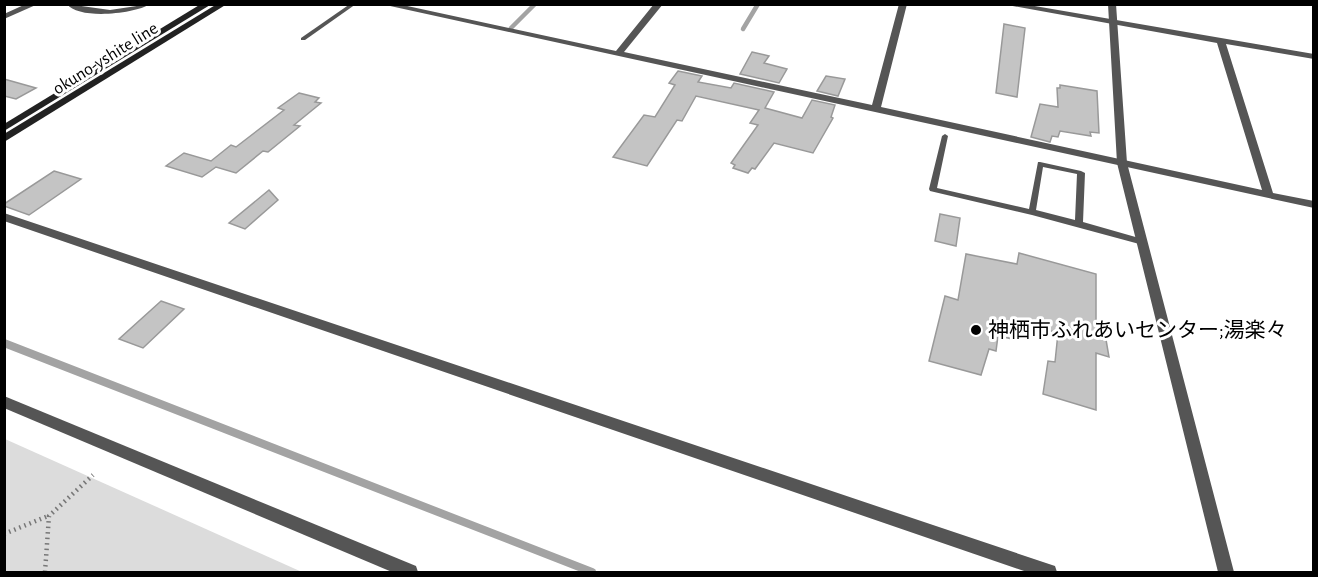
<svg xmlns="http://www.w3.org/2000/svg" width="1318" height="577" viewBox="0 0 1318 577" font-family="'Alegreya Sans','Noto Sans JP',sans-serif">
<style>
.green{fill:#dcdcdc}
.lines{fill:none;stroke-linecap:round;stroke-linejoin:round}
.stream-far1{stroke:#a3a3a3;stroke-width:4.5}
.stream{stroke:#a3a3a3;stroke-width:8}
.building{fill:#c4c4c4;stroke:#999;stroke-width:1.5}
.path{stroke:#777;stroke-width:4.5;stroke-dasharray:1.5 4;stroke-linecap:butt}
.service{fill:#555;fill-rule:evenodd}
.minor{fill:#555;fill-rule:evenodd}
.tertiary{fill:#555;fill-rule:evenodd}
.secondary{fill:#222;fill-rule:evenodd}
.poi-dot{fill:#000;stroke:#fff;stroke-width:2}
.labels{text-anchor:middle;stroke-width:6;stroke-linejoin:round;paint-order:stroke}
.far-street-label{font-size:18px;fill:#000;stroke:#fff}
.poi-label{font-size:21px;fill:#000;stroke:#fff;text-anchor:start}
</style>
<rect width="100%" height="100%" fill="#fff"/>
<polygon class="green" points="5,439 302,572 5,572"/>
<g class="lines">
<g class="stream-far1">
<polyline points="511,28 535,4"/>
<polyline points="743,29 758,4"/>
</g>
<polyline class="stream" points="4,343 592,572"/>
</g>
<g class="building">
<polygon points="1004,24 1025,28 1017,97 996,93"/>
<polygon points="752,52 769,56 764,63 787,69 779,83 740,74"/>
<polygon points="678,71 702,76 698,82 731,88 734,83 774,92 765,108 802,118 812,100 835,105 831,117 833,118 813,153 774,143 755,169 752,168 748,173 733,168 735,165 731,163 758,125 750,123 759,110 696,96 682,121 677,120 647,166 613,157 644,115 655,117 675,85 669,83"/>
<polygon points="826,76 845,79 838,96 817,91"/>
<polygon points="4,79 36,88 16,99 4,96"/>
<polygon points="1060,85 1097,91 1099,133 1090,132 1091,136 1060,131 1058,137 1052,136 1050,142 1031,137 1040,104 1058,107 1057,88 1060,88"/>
<polygon points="299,93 319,98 315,102 321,103 294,125 300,126 268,152 263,151 236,173 216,167 202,177 166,166 184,153 211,161 231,145 236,147 284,110 278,108"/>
<polygon points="54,171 81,179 29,215 4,206 4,204"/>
<polygon points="269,190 278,200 245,229 229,223"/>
<polygon points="940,214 960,218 956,246 935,241"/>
<polygon points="1019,253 1096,274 1096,324 1104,328 1109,357 1096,353 1096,410 1043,394 1048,361 1055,362 1058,333 1016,321 1013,339 998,336 996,351 989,349 981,375 929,361 945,296 958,300 966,254 1017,264"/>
<polygon points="161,301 184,309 143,348 119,339"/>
</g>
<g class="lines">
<g class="path">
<polyline points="4,534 48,516"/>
<polyline points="45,572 49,516 93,475"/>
</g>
<g class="service">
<polygon points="350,4 356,4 305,40 301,40 301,38"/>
<path d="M 945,134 L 948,136 L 937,188 L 1029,209 L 1038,162 L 1040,162 L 1081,171 L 1085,173 L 1083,222 L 1146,240 L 1147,242 L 1143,245 L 1032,215 L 930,191 L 929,189 L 942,136 ZM 1043,167 L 1077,174 L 1075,220 L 1036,210 Z"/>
</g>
<g class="minor">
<polygon points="26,4 38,4 4,19 4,14"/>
<path d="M 67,4 L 110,10 L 150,4 C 135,14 78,20 67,4 Z"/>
<polygon points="381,4 398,4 616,51 654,4 663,4 624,52 872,105 899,4 907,4 881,107 1262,190 1217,43 1002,4 1023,4 1314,54 1314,59 1226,44 1273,193 1314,201 1314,208"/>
<polygon points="4,213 1049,564 1055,566 1057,572 1027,572 4,221"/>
</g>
<g class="tertiary">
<polygon points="1108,4 1116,4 1127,163 1234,572 1218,572 1117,163"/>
<polygon points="4,396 416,566 418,572 392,572 4,408"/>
</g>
<g class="secondary">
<polygon points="201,4 210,5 4,131 4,124"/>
<polygon points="217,4 227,4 4,142 4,134"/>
</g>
</g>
<circle class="poi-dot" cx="976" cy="330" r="6"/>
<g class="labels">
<g class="far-street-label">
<text transform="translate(105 58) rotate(-32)" y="6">okuno-yshite line</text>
</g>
<g class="poi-label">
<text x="988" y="337">神栖市ふれあいセンター;湯楽々</text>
</g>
</g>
<rect width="1318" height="577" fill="none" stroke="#000000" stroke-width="12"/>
</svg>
